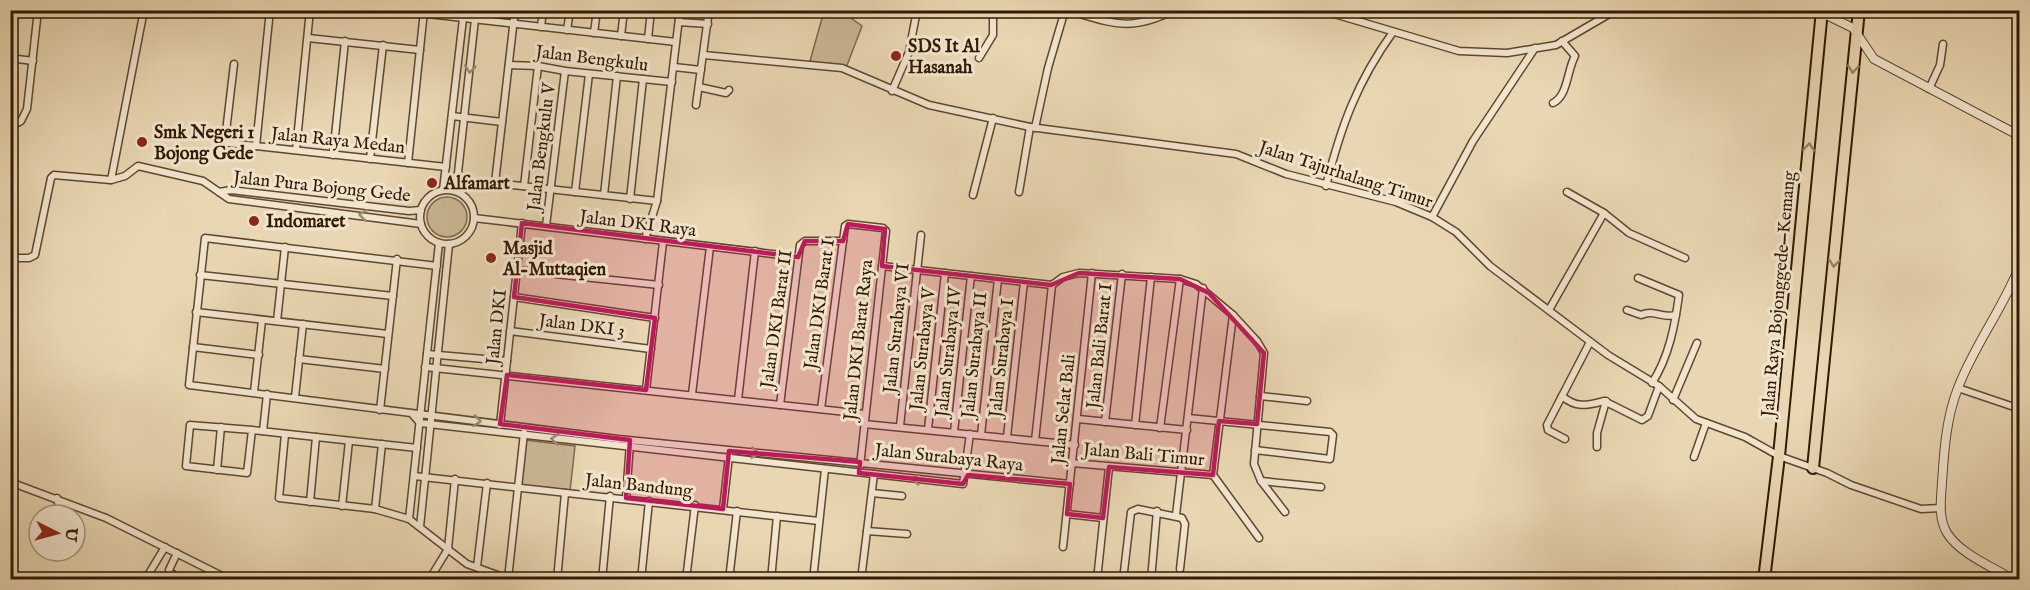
<svg xmlns="http://www.w3.org/2000/svg" width="2030" height="590" viewBox="0 0 2030 590" font-family="'IM FELL English',serif">
<style>
.green{fill:#cab795;stroke:#7e684c;stroke-width:1.5}
.lines{fill:none;stroke-linecap:round;stroke-linejoin:round}
.minor-casing{stroke:#5f482e;stroke-width:9}
.tertiary-casing{stroke:#5f482e;stroke-width:10}
.trunk-casing{stroke:#311902;stroke-width:14}
.minor{stroke:#f1e5ce;stroke-width:6}
.tertiary{stroke:#f1e5ce;stroke-width:8}
.trunk{stroke:#e9d7b3;stroke-width:10}
.oneway{stroke:#9b8972}
.oneway2{stroke:#968263}
.marked{fill:#c2185b;fill-opacity:0.2;stroke:#c2185b;stroke-width:4.5;stroke-linejoin:round}
.poi-dot{fill:#8f2418;stroke:#f1e5ce;stroke-width:2}
.labels{text-anchor:middle;stroke-width:6;stroke-linejoin:round;paint-order:stroke}
.poi-label{font-size:18px;font-weight:bold;fill:#311902;stroke:#f1e5ce;text-anchor:start}
.street-label{font-size:18px;fill:#311902;stroke:#f1e5ce}
</style>
<rect width="100%" height="100%" fill="#e9d7b3"/>
<filter id="stains"><feTurbulence type="fractalNoise" baseFrequency=".00333" numOctaves="4"/><feColorMatrix values="0 0 0 0 .2 0 0 0 0 .09 0 0 0 0 .02 0 0 0 .5 -.17"/></filter>
<radialGradient id="worn" r=".72"><stop offset=".6" stop-color="#630" stop-opacity="0"/><stop offset="1" stop-color="#630" stop-opacity=".3"/></radialGradient>
<g class="green">
<polygon points="824,11 841,11 862,26 846,68 810,61"/>
<circle cx="447" cy="217" r="20"/>
<polygon points="525,440 575,446 570,491 520,486"/>
</g>
<g class="lines">
<defs>
<g id="minor">
<polyline points="270,10 256,146 446,167"/>
<polyline points="392,10 676,42"/>
<polyline points="515,10 495,183 657,201"/>
<path d="M 1066,10 C 1113,23 1128,33 1175,10"/>
<polyline points="1321,10 1459,51 1507,53 1556,45 1616,10"/>
<polyline points="679,22 708,24"/>
<polyline points="541,27 543,10"/>
<polyline points="567,30 570,10"/>
<polyline points="594,33 597,10"/>
<polyline points="621,36 624,10"/>
<polyline points="308,38 420,50"/>
<polyline points="648,39 651,10"/>
<polyline points="704,55 842,68 929,105 1030,127 1236,154 1286,174 1396,202 1432,217 1456,232 1490,266 1608,355 1659,386 1696,419 1745,437 1779,456 1827,473 1851,485 1921,509 1941,508"/>
<polyline points="10,58 33,61"/>
<polyline points="979,58 993,35 993,10"/>
<polyline points="234,64 225,140 228,143 256,146"/>
<polyline points="509,65 538,66 565,71 672,82"/>
<polyline points="674,67 701,70"/>
<polyline points="699,87 726,93 729,90"/>
<polyline points="1929,89 1940,65 1943,44"/>
<polyline points="892,91 909,52 917,10"/>
<path d="M 1553,103 C 1568,96 1567,70 1575,56 L 1562,41"/>
<polyline points="696,105 709,10"/>
<polyline points="452,116 502,122"/>
<polyline points="10,127 21,121 27,109 38,10"/>
<polyline points="1035,128 1048,68 1065,10"/>
<polyline points="296,150 310,10"/>
<polyline points="333,155 345,41"/>
<polyline points="370,159 383,45"/>
<polyline points="408,163 424,11"/>
<polyline points="111,180 144,10"/>
<polyline points="524,186 538,66"/>
<path d="M 1326,186 C 1341,126 1357,82 1393,32"/>
<polyline points="443,190 464,10"/>
<circle cx="447" cy="217" r="27"/>
<polyline points="456,191 476,10"/>
<polyline points="219,192 231,190 409,211 421,210"/>
<polyline points="575,192 589,74"/>
<polyline points="1019,192 1030,127"/>
<polyline points="1567,192 1604,213"/>
<polyline points="604,195 617,76"/>
<polyline points="973,195 993,118"/>
<polyline points="630,199 643,79"/>
<polyline points="1432,217 1473,141 1535,48"/>
<polyline points="474,218 798,257"/>
<polyline points="546,226 565,71"/>
<polyline points="645,239 657,201 680,10"/>
<polyline points="10,258 29,258 35,255 51,178 54,175 111,180 125,176 138,166 203,181 229,199 421,224"/>
<polyline points="437,266 205,238 189,385 618,439 1070,484"/>
<polyline points="882,266 1052,285"/>
<polyline points="517,270 659,285"/>
<polyline points="200,275 393,296"/>
<path d="M 1638,278 L 1679,295 C 1675,325 1669,357 1652,383"/>
<polyline points="1052,285 1063,277 1079,273 1180,279 1196,284 1233,315 1257,341 1264,353 1254,464 1261,481 1285,512"/>
<polyline points="514,297 655,318"/>
<polyline points="1549,310 1604,213 1629,233 1685,258"/>
<path d="M 1627,310 L 1641,315 C 1655,309 1662,319 1676,315"/>
<polyline points="196,312 388,334"/>
<polyline points="1233,315 1213,475 1259,538"/>
<polyline points="277,321 285,247"/>
<polyline points="510,331 651,349"/>
<polyline points="193,347 259,355"/>
<polyline points="427,354 507,361"/>
<polyline points="299,359 385,369"/>
<polyline points="425,367 865,414"/>
<polyline points="1958,388 2020,409"/>
<polyline points="646,390 663,242"/>
<polyline points="254,392 262,320"/>
<polyline points="692,394 710,247"/>
<polyline points="1260,396 1307,401"/>
<path d="M 1562,396 C 1577,409 1588,405 1604,401 L 1642,420 L 1648,416 L 1659,386"/>
<polyline points="295,397 303,324"/>
<polyline points="738,400 755,251"/>
<polyline points="1673,400 1697,343"/>
<polyline points="780,405 800,245 805,241 843,241"/>
<polyline points="821,409 845,226 848,224 883,228 886,231 860,466"/>
<polyline points="380,410 397,259"/>
<polyline points="413,415 420,423 963,484 970,434"/>
<polyline points="1188,418 1330,432 1333,435 1330,459 1255,450"/>
<polyline points="1078,419 1187,430"/>
<polyline points="1105,422 1122,274"/>
<polyline points="864,424 1075,445"/>
<polyline points="500,425 522,223"/>
<polyline points="1135,425 1151,277"/>
<polyline points="900,426 921,235"/>
<polyline points="1160,428 1180,279"/>
<polyline points="928,429 945,273"/>
<polyline points="252,430 190,425 186,466 247,473 252,430 417,448"/>
<polyline points="263,431 267,394"/>
<polyline points="954,432 971,276"/>
<polyline points="285,434 279,498 375,509 409,519 467,564 511,580"/>
<polyline points="981,435 998,279"/>
<polyline points="1007,437 1024,282"/>
<polyline points="1565,439 1548,430 1547,425 1590,342"/>
<polyline points="1035,441 1052,285"/>
<polyline points="1597,447 1597,433 1606,401"/>
<polyline points="1694,457 1706,423"/>
<polyline points="1072,463 1213,475"/>
<polyline points="217,470 221,427"/>
<polyline points="414,476 819,521"/>
<polyline points="1261,481 1321,487"/>
<polyline points="10,482 106,518 230,580"/>
<polyline points="872,493 902,496"/>
<polyline points="57,498 61,515"/>
<polyline points="626,498 630,443"/>
<polyline points="310,502 316,437"/>
<polyline points="342,506 349,441"/>
<polyline points="375,509 382,444"/>
<polyline points="723,509 729,456"/>
<polyline points="1067,514 1103,518"/>
<polyline points="1176,515 1203,288"/>
<polyline points="409,519 439,243"/>
<polyline points="420,527 449,244"/>
<polyline points="867,531 907,534"/>
<polyline points="1063,547 1092,273"/>
<polyline points="477,567 487,483"/>
<polyline points="169,570 177,553"/>
<polyline points="508,579 524,433"/>
<polyline points="145,580 165,547"/>
<polyline points="172,580 173,574"/>
<polyline points="429,580 448,549 455,479"/>
<polyline points="557,580 565,493"/>
<polyline points="602,580 610,496"/>
<polyline points="641,580 649,501"/>
<polyline points="686,580 695,505"/>
<polyline points="729,580 737,511"/>
<polyline points="771,580 777,516"/>
<polyline points="813,580 825,469"/>
<polyline points="861,580 874,474"/>
<polyline points="1097,580 1109,467"/>
<polyline points="1123,580 1131,512 1138,509 1182,518 1185,524 1180,569"/>
<polyline points="1151,580 1157,511"/>
</g>
<g id="tertiary">
<polyline points="1816,10 1853,28 1874,59 2020,136"/>
<path d="M 2014,580 C 1993,567 1960,554 1947,533 C 1938,518 1941,499 1942,483 C 1944,452 1946,418 1958,388 C 1974,345 2003,309 2020,265"/>
</g>
<g id="trunk">
<polyline points="1813,468 1859,10"/>
<polyline points="1764,580 1779,456 1822,10"/>
</g>
</defs>
<use href="#minor" class="minor-casing"/>
<use href="#tertiary" class="tertiary-casing"/>
<use href="#trunk" class="trunk-casing"/>
<use href="#minor" class="minor"/>
<use href="#tertiary" class="tertiary"/>
<use href="#trunk" class="trunk"/>
</g>
<defs><path id="oneway-chevron" d="M-2-3.5L2.5 0L-2 3.5" fill="none" stroke-width="1.6" stroke-linecap="round" stroke-linejoin="round" transform="scale(1.5)"/></defs>
<g class="oneway">
<use href="#oneway-chevron" transform="translate(470 69) rotate(96)"/>
<use href="#oneway-chevron" transform="translate(363 215) rotate(-173)"/>
<use href="#oneway-chevron" transform="translate(477 421) rotate(7)"/>
<use href="#oneway-chevron" transform="translate(555 439) rotate(-174)"/>
<use href="#oneway-chevron" transform="translate(755 453) rotate(5)"/>
<use href="#oneway-chevron" transform="translate(916 479) rotate(-173)"/>
</g>
<g class="oneway2">
<use href="#oneway-chevron" transform="translate(1853 69) rotate(96)"/>
<use href="#oneway-chevron" transform="translate(1809 147) rotate(-85)"/>
<use href="#oneway-chevron" transform="translate(1834 263) rotate(96)"/>
</g>
<path class="marked" d="M 522,223 L 798,257 L 805,241 L 843,241 L 848,224 L 885,229 L 882,266 L 1051,285 L 1079,273 L 1180,279 L 1209,293 L 1264,353 L 1257,424 L 1219,421 L 1213,475 L 1109,467 L 1103,518 L 1067,514 L 1070,484 L 968,475 L 963,484 L 859,473 L 860,462 L 729,451 L 723,509 L 626,498 L 630,440 L 500,424 L 507,375 L 646,390 L 655,318 L 514,297 Z"/>
<g class="poi-dot">
<circle cx="896" cy="56" r="6"/>
<circle cx="142" cy="142" r="6"/>
<circle cx="432" cy="183" r="6"/>
<circle cx="254" cy="221" r="6"/>
<circle cx="491" cy="258" r="6"/>
</g>
<g class="labels">
<g class="poi-label">
<text x="908" y="52">SDS It Al<tspan x="908" dy="21">Hasanah</tspan></text>
<text x="154" y="138">Smk Negeri 1<tspan x="154" dy="21">Bojong Gede</tspan></text>
<text x="444" y="189">Alfamart</text>
<text x="266" y="227">Indomaret</text>
<text x="503" y="254">Masjid<tspan x="503" dy="21">Al-Muttaqien</tspan></text>
</g>
<g class="street-label">
<text transform="translate(592 58) rotate(7)" y="6">Jalan Bengkulu</text>
<text transform="translate(338 140) rotate(6)" y="6">Jalan Raya Medan</text>
<text transform="translate(541 147) rotate(-83)" y="6">Jalan Bengkulu V</text>
<text transform="translate(1346 174) rotate(18)" y="6">Jalan Tajurhalang Timur</text>
<text transform="translate(322 186) rotate(6)" y="6">Jalan Pura Bojong Gede</text>
<text transform="translate(638 223) rotate(7)" y="6">Jalan DKI Raya</text>
<text transform="translate(1778 294) rotate(-85)" y="6">Jalan Raya Bojonggede—Kemang</text>
<text transform="translate(819 304) rotate(-82)" y="6">Jalan DKI Barat I</text>
<text transform="translate(776 319) rotate(-82)" y="6">Jalan DKI Barat II</text>
<text transform="translate(582 325) rotate(7)" y="6">Jalan DKI 3</text>
<text transform="translate(496 327) rotate(-84)" y="6">Jalan DKI</text>
<text transform="translate(896 328) rotate(-84)" y="6">Jalan Surabaya VI</text>
<text transform="translate(858 340) rotate(-84)" y="6">Jalan DKI Barat Raya</text>
<text transform="translate(1099 346) rotate(-84)" y="6">Jalan Bali Barat I</text>
<text transform="translate(922 349) rotate(-84)" y="6">Jalan Surabaya V</text>
<text transform="translate(948 352) rotate(-84)" y="6">Jalan Surabaya IV</text>
<text transform="translate(974 355) rotate(-84)" y="6">Jalan Surabaya II</text>
<text transform="translate(1001 358) rotate(-84)" y="6">Jalan Surabaya I</text>
<text transform="translate(1063 409) rotate(-84)" y="6">Jalan Selat Bali</text>
<text transform="translate(1144 454) rotate(5)" y="6">Jalan Bali Timur</text>
<text transform="translate(949 457) rotate(6)" y="6">Jalan Surabaya Raya</text>
<text transform="translate(639 485) rotate(6)" y="6">Jalan Bandung</text>
</g>
</g>
<rect width="2030" height="590" fill="none" stroke="#e9d7b3" stroke-width="36"/>
<rect x="12" y="12" width="2006" height="566" fill="none" stroke="#311902" stroke-width="3"/>
<rect x="18" y="18" width="1994" height="554" fill="none" stroke="#311902" stroke-width="1.5"/>
<g transform="translate(57 533) rotate(96)"><circle r="28" fill="#f1e5ce" stroke="#a4937c" stroke-width="1.5"/>
<path d="M0-4.5L10 22L0 15L-10 22Z" fill="#8f2418"/>
<text y="-9" font-size="16" font-weight="bold" text-anchor="middle" fill="#311902">U</text>
</g>
<rect width="100%" height="100%" filter="url(#stains)"/>
<rect width="100%" height="100%" fill="url(#worn)"/>
</svg>
